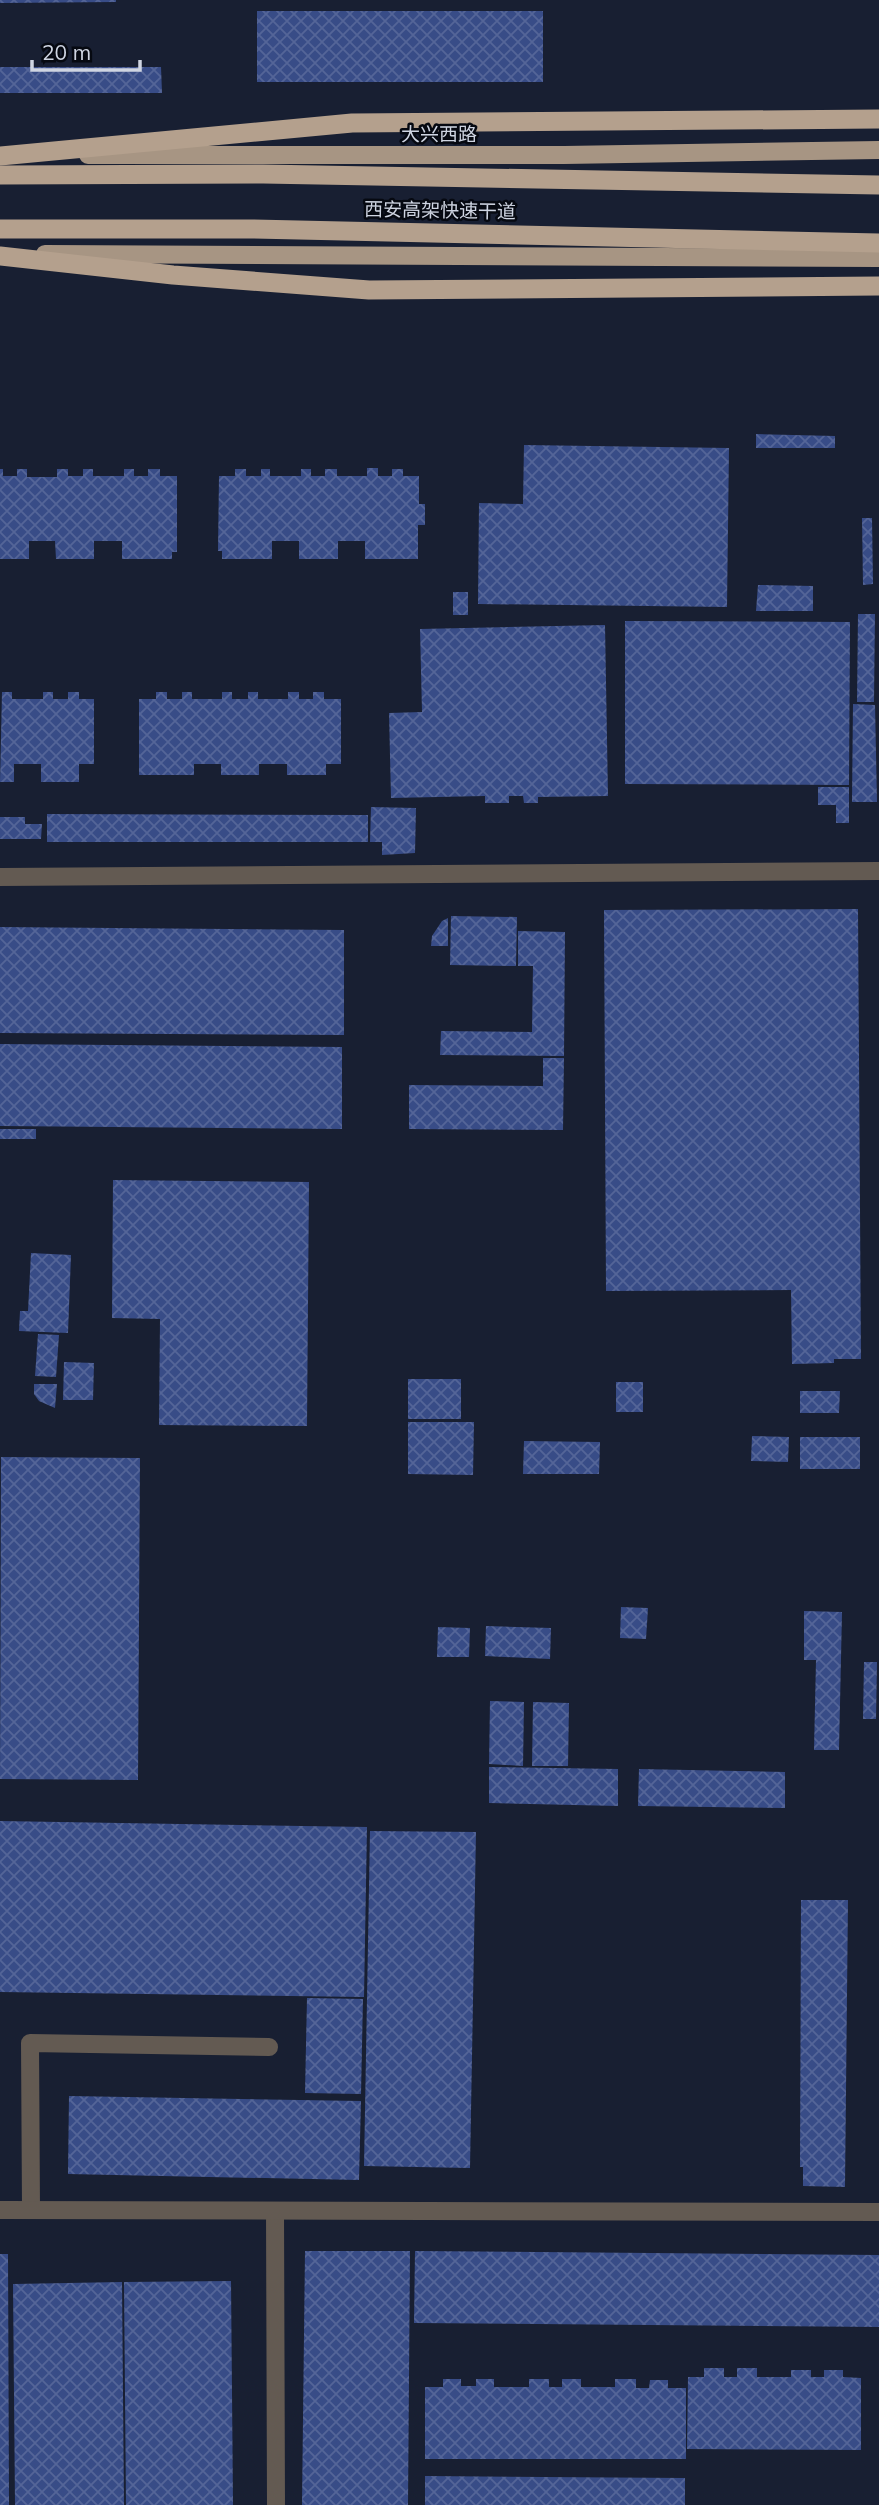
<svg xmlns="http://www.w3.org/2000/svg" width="879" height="2505" viewBox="0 0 879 2505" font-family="Mulish,'Noto Sans SC',sans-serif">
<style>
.building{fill:url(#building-cross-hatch)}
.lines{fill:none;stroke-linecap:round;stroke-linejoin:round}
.service{stroke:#635a52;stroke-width:18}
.minor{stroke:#635a52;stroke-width:18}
.primary{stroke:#a79583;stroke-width:18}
.trunk{stroke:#b4a08d;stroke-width:19}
.trunk-bridge{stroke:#b4a08d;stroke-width:19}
.labels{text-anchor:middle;stroke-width:5;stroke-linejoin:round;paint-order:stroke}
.street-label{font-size:19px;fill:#cfd5e2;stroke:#060911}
</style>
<defs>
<pattern id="building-cross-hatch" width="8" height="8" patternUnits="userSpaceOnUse" patternTransform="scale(1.75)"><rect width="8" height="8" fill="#384c87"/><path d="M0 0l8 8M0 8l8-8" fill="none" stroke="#546598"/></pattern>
</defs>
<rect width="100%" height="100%" fill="#181f32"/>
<g class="building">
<polygon points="0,0 116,0 116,2 0,3"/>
<rect x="257" y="11" width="286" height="71"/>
<polygon points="0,67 161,67 162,93 0,93"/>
<polygon points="756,434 835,436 835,448 756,448"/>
<polygon points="524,445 729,448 727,607 478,604 479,503 523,504"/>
<polygon points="367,468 378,468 378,476 392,476 392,469 403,469 403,476 419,476 419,504 425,504 425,525 418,525 418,559 365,559 365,541 338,541 338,559 299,559 299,541 272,541 272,559 222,559 222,551 218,551 219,476 235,476 235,469 246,469 246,476 261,476 261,469 270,469 270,476 301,476 301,469 311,469 311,476 325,476 325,469 337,469 337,476 367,476"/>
<polygon points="0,469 3,469 3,476 17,476 17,469 27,469 27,477 57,477 57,469 68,469 68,476 83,476 83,469 93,469 93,476 124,476 124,469 134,469 134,476 148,476 148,469 160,469 160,476 177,476 177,552 172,552 172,559 122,559 122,541 94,541 94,559 56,559 55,541 29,541 29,559 0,559"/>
<polygon points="862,518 872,518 873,584 863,585"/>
<polygon points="758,585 813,586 813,611 756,611"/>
<rect x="453" y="592" width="15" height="23"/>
<polygon points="858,614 875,614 874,702 857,702"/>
<polygon points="625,621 850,622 849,785 625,784"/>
<polygon points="605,625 608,796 538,797 538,803 524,803 523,796 509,796 509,803 485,803 485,796 391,798 389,713 422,712 420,629"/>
<polygon points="2,692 12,692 12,699 43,699 43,692 53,692 53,699 68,699 68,692 79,692 79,699 94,699 94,764 79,764 79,782 41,782 41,764 14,764 14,782 0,782"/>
<polygon points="156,692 167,692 167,699 182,699 182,692 192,692 192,699 222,699 222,692 232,692 232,699 248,699 248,692 258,692 258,699 288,699 288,692 299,692 299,699 313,699 313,692 324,692 324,699 341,699 341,764 326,764 326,775 287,775 287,764 259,764 259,775 221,775 221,764 194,764 194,775 139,775 139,699 156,699"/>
<polygon points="853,704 875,705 877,802 852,802"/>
<polygon points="818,787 849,787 849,823 836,823 836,805 818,805"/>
<polygon points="371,807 416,808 415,853 382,855 382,842 370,842"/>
<polygon points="47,814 368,815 368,842 47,842"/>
<polygon points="0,817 25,817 25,824 42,824 41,839 0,839"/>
<polygon points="858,909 861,1359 834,1359 834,1363 792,1364 791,1290 606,1291 604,910"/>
<polygon points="451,916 517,917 516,966 450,965"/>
<polygon points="448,918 448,946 431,946 432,936 442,921"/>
<polygon points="0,927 344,930 344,1035 0,1033"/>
<polygon points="518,931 565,932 564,1056 440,1055 441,1031 532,1032 533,966 518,966"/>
<polygon points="0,1044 342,1047 342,1129 0,1126"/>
<polygon points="543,1058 564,1058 563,1130 409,1129 409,1085 543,1086"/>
<rect x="0" y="1129" width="36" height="10"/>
<polygon points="113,1180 309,1182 307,1426 159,1425 160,1319 112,1318"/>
<polygon points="31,1253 71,1255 68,1333 19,1331 20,1311 28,1311"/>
<polygon points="38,1334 59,1335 56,1377 35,1376"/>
<polygon points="64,1362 94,1363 93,1400 63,1400"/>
<rect x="408" y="1379" width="53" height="40"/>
<rect x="616" y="1382" width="27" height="30"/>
<polygon points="34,1384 57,1384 55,1408 39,1401 34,1394"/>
<polygon points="800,1391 840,1391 839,1413 800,1413"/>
<polygon points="408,1422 474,1422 473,1475 408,1474"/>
<polygon points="752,1436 789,1437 788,1462 751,1461"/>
<rect x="800" y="1437" width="60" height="32"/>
<polygon points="524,1441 600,1442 599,1474 523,1474"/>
<polygon points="1,1457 140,1458 138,1780 0,1779"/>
<polygon points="621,1607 648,1608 646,1639 620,1638"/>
<polygon points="804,1611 842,1612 839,1750 814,1750 816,1660 804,1660"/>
<polygon points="486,1626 551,1628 550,1659 485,1656"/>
<polygon points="438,1627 470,1628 469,1657 437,1657"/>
<polygon points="864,1662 877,1662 876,1719 863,1719"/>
<polygon points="490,1701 524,1702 523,1766 489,1764"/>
<polygon points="533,1702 569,1703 568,1766 532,1766"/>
<polygon points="489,1767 618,1769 618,1806 489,1803"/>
<polygon points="639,1769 785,1772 785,1808 638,1806"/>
<polygon points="0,1821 367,1827 364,1997 0,1992"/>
<polygon points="370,1831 476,1832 470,2168 364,2166"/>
<polygon points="801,1900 848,1900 845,2187 803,2186 803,2167 800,2167"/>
<polygon points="307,1998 363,1999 361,2094 305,2093"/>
<polygon points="69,2096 361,2101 359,2180 68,2174"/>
<polygon points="305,2251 410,2251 408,2505 302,2505"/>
<polygon points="415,2251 879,2255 879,2327 414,2323"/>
<polygon points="0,2254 8,2254 9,2505 0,2505"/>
<polygon points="231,2281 233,2505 126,2505 124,2282"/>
<polygon points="122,2282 124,2505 15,2505 13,2284"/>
<polygon points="704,2368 724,2368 724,2377 737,2377 737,2368 757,2368 757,2377 791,2377 791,2370 811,2370 811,2377 824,2377 824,2370 843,2370 843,2377 861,2378 861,2450 687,2449 688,2377 704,2377"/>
<polygon points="443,2379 461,2379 461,2386 476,2386 476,2379 494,2379 494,2387 529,2387 529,2379 549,2379 549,2387 562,2387 562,2379 581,2379 581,2387 615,2387 615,2379 636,2379 636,2388 649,2388 650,2380 668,2380 668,2388 686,2388 686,2459 425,2459 425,2387 443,2387"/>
<polygon points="425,2476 685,2478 685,2505 425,2505"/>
</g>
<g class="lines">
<g class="service">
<polyline points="31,2210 30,2043 269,2047"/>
<polyline points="275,2211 276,2505"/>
</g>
<g class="minor">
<polyline points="0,877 879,871"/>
<polyline points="0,2210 879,2212"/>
</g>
<g class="primary">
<polyline points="88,155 564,155 879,150"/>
<polyline points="45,254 879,258"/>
</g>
<g class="trunk">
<polyline points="0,175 263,174 879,185"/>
<polyline points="0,229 252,229 879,243"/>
<polyline points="0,256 173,275 369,290 879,286"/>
</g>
<polyline class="trunk-bridge" points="0,156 352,123 879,119"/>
</g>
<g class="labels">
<g class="street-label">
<text x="439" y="141">大兴西路</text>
<text transform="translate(440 210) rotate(1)" y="7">西安高架快速干道</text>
</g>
</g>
<path d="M32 60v10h108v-10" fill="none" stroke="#cfd5e2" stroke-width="3.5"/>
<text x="42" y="60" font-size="21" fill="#cfd5e2" stroke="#060911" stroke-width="5" paint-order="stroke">20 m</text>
</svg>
